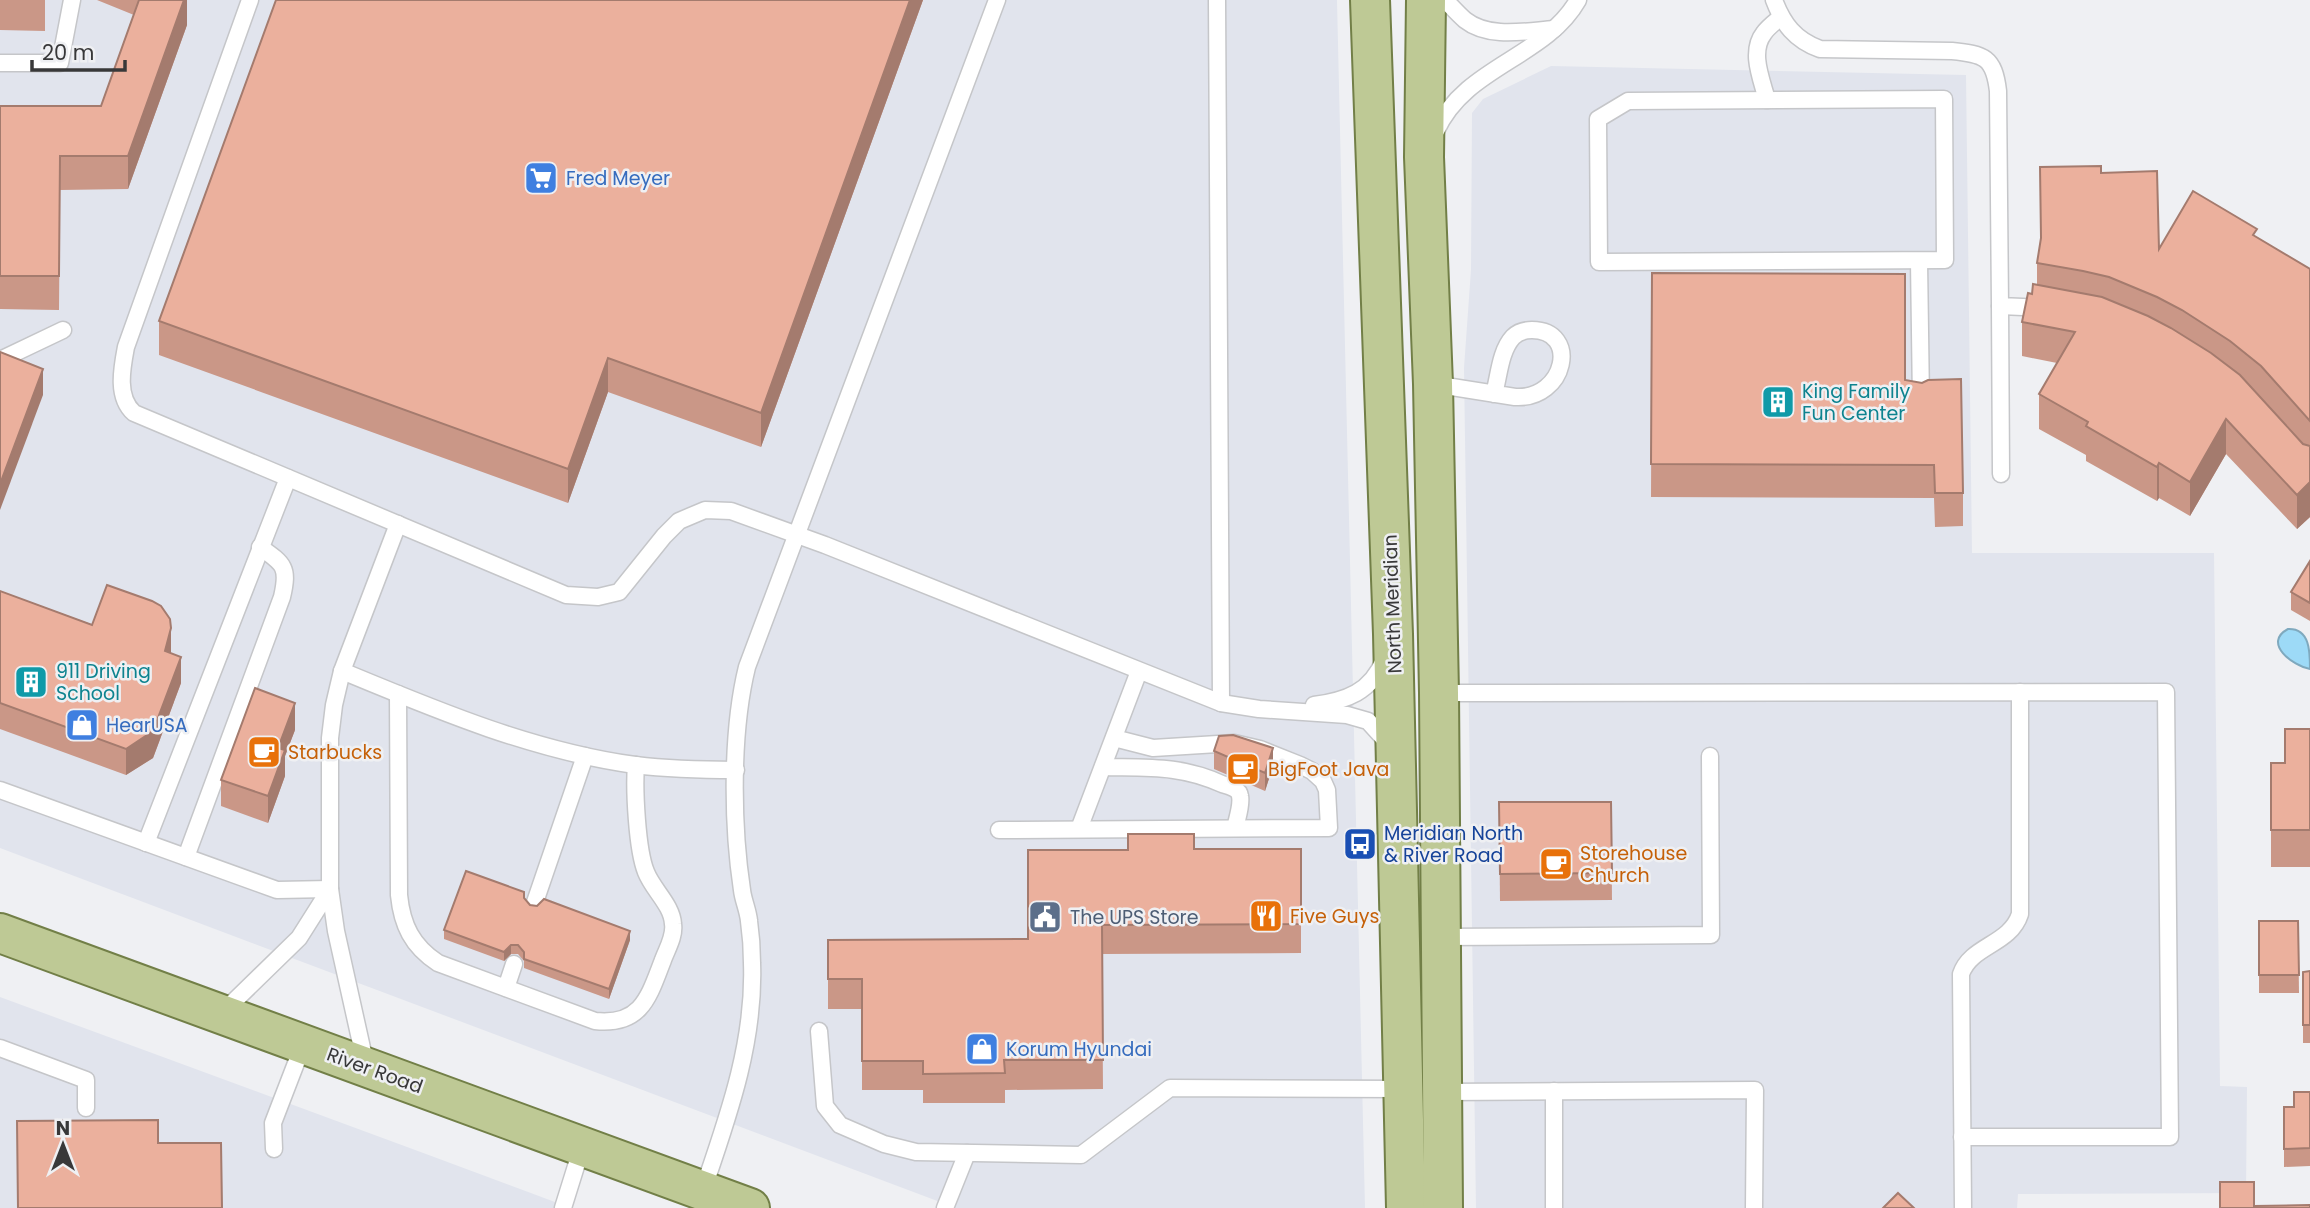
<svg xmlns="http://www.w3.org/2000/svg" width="2310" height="1208" viewBox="0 0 2310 1208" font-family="Poppins,sans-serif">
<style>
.built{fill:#e1e4ed}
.water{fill:#9ddaf7;stroke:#7fa9be;stroke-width:2}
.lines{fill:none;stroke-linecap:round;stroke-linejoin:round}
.service-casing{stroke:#c5c6c9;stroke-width:19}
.primary-casing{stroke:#727f47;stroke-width:42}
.service{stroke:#fff;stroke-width:16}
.primary{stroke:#bec995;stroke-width:38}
.wall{fill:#ca9787}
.shaded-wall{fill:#a47b6e}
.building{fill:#ebb09d;stroke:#a47b6e;stroke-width:2}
.labels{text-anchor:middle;stroke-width:5;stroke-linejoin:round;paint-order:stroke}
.shop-label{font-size:19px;fill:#366cbe;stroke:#eff0f3;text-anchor:start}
.culture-label{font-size:19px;fill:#0d838f;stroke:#eff0f3;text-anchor:start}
.street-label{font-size:19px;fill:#383839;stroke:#eff0f3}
.food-label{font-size:19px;fill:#c56008;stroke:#eff0f3;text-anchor:start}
.transit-label{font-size:19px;fill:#164399;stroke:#eff0f3;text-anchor:start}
.service-label{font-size:19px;fill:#4e5e75;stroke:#eff0f3;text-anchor:start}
</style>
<rect width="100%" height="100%" fill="#eff0f3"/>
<g class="built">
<polygon points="0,0 1337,0 1365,1208 956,1208 0,848"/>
<polygon points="1551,66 1966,75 1972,553 2214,553 2220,1086 2247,1087 2246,1193 2018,1194 2017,1208 1476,1208 1464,368 1471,270 1472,113 1483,99"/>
<polygon points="0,997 426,1154 571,1208 0,1208"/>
</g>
<path class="water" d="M 2288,629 C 2310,628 2310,652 2310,669 C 2293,666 2262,643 2288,629 Z"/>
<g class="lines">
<defs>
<g id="service">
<path d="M 250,0 L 126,347 C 122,368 116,397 134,413 L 566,595 L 598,597 L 619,592 L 664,536 L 679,521 L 705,510 L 731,511 L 825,545 L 1221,703 L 1259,709 L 1347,715 L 1368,721 L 1388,743"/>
<polyline points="1217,0 1221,703"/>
<path d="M 1445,0 C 1452,7 1458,14 1465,20 C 1489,39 1526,31 1554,29"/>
<path d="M 1774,0 C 1783,24 1795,40 1820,49 L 1952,51 C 1984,54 1994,57 1998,91 L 2000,306 L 2045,308"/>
<polyline points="0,63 60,63 72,0"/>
<polygon points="1944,99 1945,260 1599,262 1598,119 1628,101"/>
<path d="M 1767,100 C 1762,80 1749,52 1764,33 C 1768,27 1775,22 1781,17"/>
<path d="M 1436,131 C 1465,66 1545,58 1578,0"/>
<polyline points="1919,261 1921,402"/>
<polyline points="2000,306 2001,474"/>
<polyline points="0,360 63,330"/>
<path d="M 1433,384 L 1515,397 C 1566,400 1580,330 1532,330 C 1525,330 1518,332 1513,337 C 1500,351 1499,376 1494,394"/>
<path d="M 342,671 C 436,710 533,751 635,765 C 668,769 702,770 736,770"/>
<polyline points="1439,693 2166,692 2170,1137 1962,1137"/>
<path d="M 398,694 L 399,895 C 402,925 412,946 438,963 L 595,1021 C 642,1026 649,996 663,960 C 667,949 675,936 673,924 C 672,905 653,890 646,872 C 637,850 634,789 636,765"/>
<path d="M 1314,705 C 1346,701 1371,692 1384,660"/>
<path d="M 1103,767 C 1147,768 1181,765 1222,784 C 1228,786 1239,788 1240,796 C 1242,805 1237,819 1235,828"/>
<polyline points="0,790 277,890 330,889"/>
<polyline points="1079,829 1139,671"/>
<polyline points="999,830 1329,828 1327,790 1323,781 1312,771 1300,765 1260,749 1234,743 1153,748 1114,738"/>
<polyline points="146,843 288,478"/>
<path d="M 186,857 L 282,597 C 289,567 284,564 260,547"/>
<polyline points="534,905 585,756"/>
<polyline points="1442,937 1711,935 1710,756"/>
<polyline points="506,988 514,964"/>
<polyline points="222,1013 299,938 330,889"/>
<polyline points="819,1031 825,1106 840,1125 884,1144 916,1152 1081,1155 1170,1088 1402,1089"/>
<polyline points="0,1048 86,1080 86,1108"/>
<polyline points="366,1066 336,931 330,889 330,738 334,705 342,671 398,524"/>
<polyline points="1554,1091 1554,1208"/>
<polyline points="1444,1092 1755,1090 1754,1208"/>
<polyline points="274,1149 273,1123 303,1045"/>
<path d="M 703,1190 C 728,1117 755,1042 752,963 C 752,949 751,935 749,921 C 748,910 743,900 742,890 C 732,824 731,732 747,667 L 997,0"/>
<polyline points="563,1208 582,1147"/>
<polyline points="945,1208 967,1153"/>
<path d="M 1963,1208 L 1961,974 C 1971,945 2010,945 2020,914 L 2020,692"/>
</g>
<g id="primary">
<polyline points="1370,0 1393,634 1406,1208"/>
<polyline points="1426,0 1424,157 1433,384 1439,693 1443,1208"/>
<polyline points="0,933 750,1208"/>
</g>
</defs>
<use href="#service" class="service-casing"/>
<use href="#primary" class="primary-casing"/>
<use href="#service" class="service"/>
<use href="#primary" class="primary"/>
</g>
<g class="wall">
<polygon points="0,0 45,0 45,31 0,30"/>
<polygon points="97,0 187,0 187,25 128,189 60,190 59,310 0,309 0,106 101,106 134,15"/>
<polygon points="276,0 923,0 761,447 608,392 568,503 159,355 159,321"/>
<polygon points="2040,167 2101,173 2159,249 2257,237 2310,269 2310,517 2297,529 2226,454 2190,516 2159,498 2157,501 2086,461 2086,455 2039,429 2039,394 2057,363 2022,356 2022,322 2032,294 2037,285 2037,263 2041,242"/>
<polygon points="1652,273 1905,381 1963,493 1963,526 1935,527 1934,498 1651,497"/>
<polygon points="2310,561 2310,621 2291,610 2291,592"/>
<polygon points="0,591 171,653 181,683 153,758 126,775 0,729"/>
<polygon points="2310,729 2310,867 2271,867 2271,763 2285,763"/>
<polygon points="295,730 285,756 285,776 268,823 221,806 221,780"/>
<polygon points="1214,751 1273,766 1265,791 1214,769"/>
<polygon points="1499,802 1611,802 1612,900 1500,901"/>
<polygon points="1194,849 1301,849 1301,953 1102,954 1103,1089 1005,1090 1005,1103 923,1103 923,1090 862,1090 862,1009 828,1009 828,940 1028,939"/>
<polygon points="524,898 530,905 630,940 609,999 524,968 524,961 518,954 511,954 504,961 444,939 444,930"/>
<polygon points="2259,921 2298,921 2299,993 2259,993"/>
<polygon points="2310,971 2310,1043 2303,1043 2303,972"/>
<polygon points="2310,1092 2310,1166 2284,1167 2284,1107 2294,1107"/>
</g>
<g class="shaded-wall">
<polygon points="184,0 187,0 187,25 128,189 128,156"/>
<polygon points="910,0 923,0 761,447 761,413"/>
<polygon points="608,358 608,392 568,503 568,469"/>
<polygon points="43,369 43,395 0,510 0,484"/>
<polygon points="2226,419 2226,454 2190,516 2190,482"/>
<polygon points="2159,463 2159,498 2157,501 2157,467"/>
<polygon points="2310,482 2310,517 2297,529 2297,495"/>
<polygon points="171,628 171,655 165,651"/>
<polygon points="181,657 181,683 153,758 126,775 126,749"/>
<polygon points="295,703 295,730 285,756 285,776 268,823 268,796 278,748"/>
<polygon points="1273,748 1273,766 1265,791 1265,773"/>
<polygon points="630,931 630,940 609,999 609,989"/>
<polygon points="511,945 511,954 504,961 504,952"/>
</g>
<g class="building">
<polygon points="139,0 184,0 128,156 60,156 59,276 0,276 0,106 101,106"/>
<polygon points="276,0 910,0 761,413 608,358 568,469 159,321"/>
<polygon points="2101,166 2101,173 2157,171 2159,249 2193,191 2257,229 2253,235 2310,269 2310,421 2261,366 2230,341 2182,310 2157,297 2109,277 2083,271 2037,263 2041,238 2040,167"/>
<polygon points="1652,273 1905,274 1905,380 1922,383 1928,380 1961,379 1963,493 1935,493 1934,465 1651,464"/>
<polygon points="2033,284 2102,297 2148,316 2171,328 2211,353 2240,375 2303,444 2310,446 2310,482 2297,495 2226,419 2190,482 2159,463 2157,467 2086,426 2088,422 2039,394 2075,332 2022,322 2028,293 2032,294"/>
<polygon points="0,352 43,369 0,484"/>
<polygon points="2310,561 2310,603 2291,592"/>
<polygon points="107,585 152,601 161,606 170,619 171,628 165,651 181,657 153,731 126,749 0,703 0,591 92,625"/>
<polygon points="255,688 295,703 278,748 285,750 268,796 221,780"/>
<polygon points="2285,729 2310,729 2310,830 2271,830 2271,763 2285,763"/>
<polygon points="1233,735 1273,748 1265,773 1214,751 1219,736"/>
<polygon points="1499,802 1611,802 1612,873 1500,874"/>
<polygon points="1128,834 1194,834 1194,849 1301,849 1301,924 1102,925 1103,1060 1004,1060 1005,1073 923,1074 923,1061 862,1061 862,979 828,979 828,940 1028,939 1028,850 1128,850"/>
<polygon points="466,871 524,892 524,898 530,905 537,906 544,899 630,931 609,989 524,959 524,952 518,945 511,945 504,952 444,930"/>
<polygon points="2259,921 2298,921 2299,975 2259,975"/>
<polygon points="2310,971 2310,1025 2303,1025 2303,972"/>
<polygon points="2294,1092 2310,1092 2310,1148 2284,1149 2284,1107 2294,1107"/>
<polygon points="158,1120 158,1143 221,1143 222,1208 18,1208 17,1121"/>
<polygon points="2220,1182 2254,1182 2254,1206 2310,1205 2310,1208 2220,1208"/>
<polygon points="1898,1193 1914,1208 1883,1208"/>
</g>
<defs>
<symbol id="supermarket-square" viewBox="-11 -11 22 22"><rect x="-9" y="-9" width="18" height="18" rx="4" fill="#3f7fe0" stroke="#eff0f3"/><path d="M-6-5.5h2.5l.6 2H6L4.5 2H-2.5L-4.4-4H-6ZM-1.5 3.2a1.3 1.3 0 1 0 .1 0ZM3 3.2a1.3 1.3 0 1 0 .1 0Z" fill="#fff"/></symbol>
<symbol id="building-square" viewBox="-11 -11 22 22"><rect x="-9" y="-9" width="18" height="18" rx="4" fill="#0f9aa8" stroke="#eff0f3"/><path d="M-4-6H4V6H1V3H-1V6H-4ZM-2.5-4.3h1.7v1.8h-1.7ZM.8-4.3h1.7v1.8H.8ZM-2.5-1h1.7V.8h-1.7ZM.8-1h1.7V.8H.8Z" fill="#fff"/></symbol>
<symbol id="shop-square" viewBox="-11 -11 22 22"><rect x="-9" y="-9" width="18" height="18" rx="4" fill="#3f7fe0" stroke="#eff0f3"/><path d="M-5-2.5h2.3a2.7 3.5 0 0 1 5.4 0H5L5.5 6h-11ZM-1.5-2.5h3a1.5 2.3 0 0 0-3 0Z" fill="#fff"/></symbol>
<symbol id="cafe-square" viewBox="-11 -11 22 22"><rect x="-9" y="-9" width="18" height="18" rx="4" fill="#e8710a" stroke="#eff0f3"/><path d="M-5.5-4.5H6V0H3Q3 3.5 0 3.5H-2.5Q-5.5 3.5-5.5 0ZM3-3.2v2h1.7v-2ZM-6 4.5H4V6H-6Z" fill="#fff"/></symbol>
<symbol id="bus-square" viewBox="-11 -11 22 22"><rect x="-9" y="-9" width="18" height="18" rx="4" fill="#1a4fb4" stroke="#eff0f3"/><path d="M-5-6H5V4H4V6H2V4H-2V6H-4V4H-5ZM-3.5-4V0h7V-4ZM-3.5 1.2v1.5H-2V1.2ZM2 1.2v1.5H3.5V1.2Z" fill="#fff"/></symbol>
<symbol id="restaurant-square" viewBox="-11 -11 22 22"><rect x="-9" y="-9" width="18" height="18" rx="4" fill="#e8710a" stroke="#eff0f3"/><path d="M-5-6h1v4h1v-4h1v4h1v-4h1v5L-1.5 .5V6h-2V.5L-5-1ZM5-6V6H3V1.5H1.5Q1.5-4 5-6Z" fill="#fff"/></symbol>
<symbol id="civic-square" viewBox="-11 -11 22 22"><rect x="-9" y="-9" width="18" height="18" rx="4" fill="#5c6f8a" stroke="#eff0f3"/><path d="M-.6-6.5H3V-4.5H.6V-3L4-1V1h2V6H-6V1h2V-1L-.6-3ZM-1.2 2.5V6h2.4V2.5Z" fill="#fff"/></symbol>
</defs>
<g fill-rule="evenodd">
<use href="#supermarket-square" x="522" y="159" width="38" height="38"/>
<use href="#building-square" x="1759" y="383" width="38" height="38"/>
<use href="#building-square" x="12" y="663" width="38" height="38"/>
<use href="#shop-square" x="63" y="706" width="38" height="38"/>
<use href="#cafe-square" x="245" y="733" width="38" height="38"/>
<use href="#cafe-square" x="1224" y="750" width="38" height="38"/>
<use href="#bus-square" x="1341" y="825" width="38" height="38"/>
<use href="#cafe-square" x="1537" y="845" width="38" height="38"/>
<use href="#restaurant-square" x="1247" y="897" width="38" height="38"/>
<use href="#civic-square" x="1026" y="898" width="38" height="38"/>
<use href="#shop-square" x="963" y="1030" width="38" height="38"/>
</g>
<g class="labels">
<g class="shop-label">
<text x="566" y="185">Fred Meyer</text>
<text x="106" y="732">HearUSA</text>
<text x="1006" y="1056">Korum Hyundai</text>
</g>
<g class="culture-label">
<text x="1802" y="398">King Family<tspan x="1802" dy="22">Fun Center</tspan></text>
<text x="56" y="678">911 Driving<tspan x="56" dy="22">School</tspan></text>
</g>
<g class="street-label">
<text transform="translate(1392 604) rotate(-92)" y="7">North Meridian</text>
<text transform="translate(375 1070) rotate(20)" y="7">River Road</text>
</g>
<g class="food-label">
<text x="288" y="759">Starbucks</text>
<text x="1268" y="776">BigFoot Java</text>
<text x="1580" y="860">Storehouse<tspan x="1580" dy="22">Church</tspan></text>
<text x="1290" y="923">Five Guys</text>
</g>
<g class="transit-label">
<text x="1384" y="840">Meridian North<tspan x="1384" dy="22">&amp; River Road</tspan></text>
</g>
<g class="service-label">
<text x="1070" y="924">The UPS Store</text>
</g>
</g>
<g transform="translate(63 1145)" stroke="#eff0f3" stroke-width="5" paint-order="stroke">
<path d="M0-5L12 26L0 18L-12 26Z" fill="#383839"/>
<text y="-10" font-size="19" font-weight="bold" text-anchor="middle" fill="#383839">N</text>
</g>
<path d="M32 60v10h93v-10" fill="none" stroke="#383839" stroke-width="3.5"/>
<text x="42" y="60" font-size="21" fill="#383839" stroke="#eff0f3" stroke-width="5" paint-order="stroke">20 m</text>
</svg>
